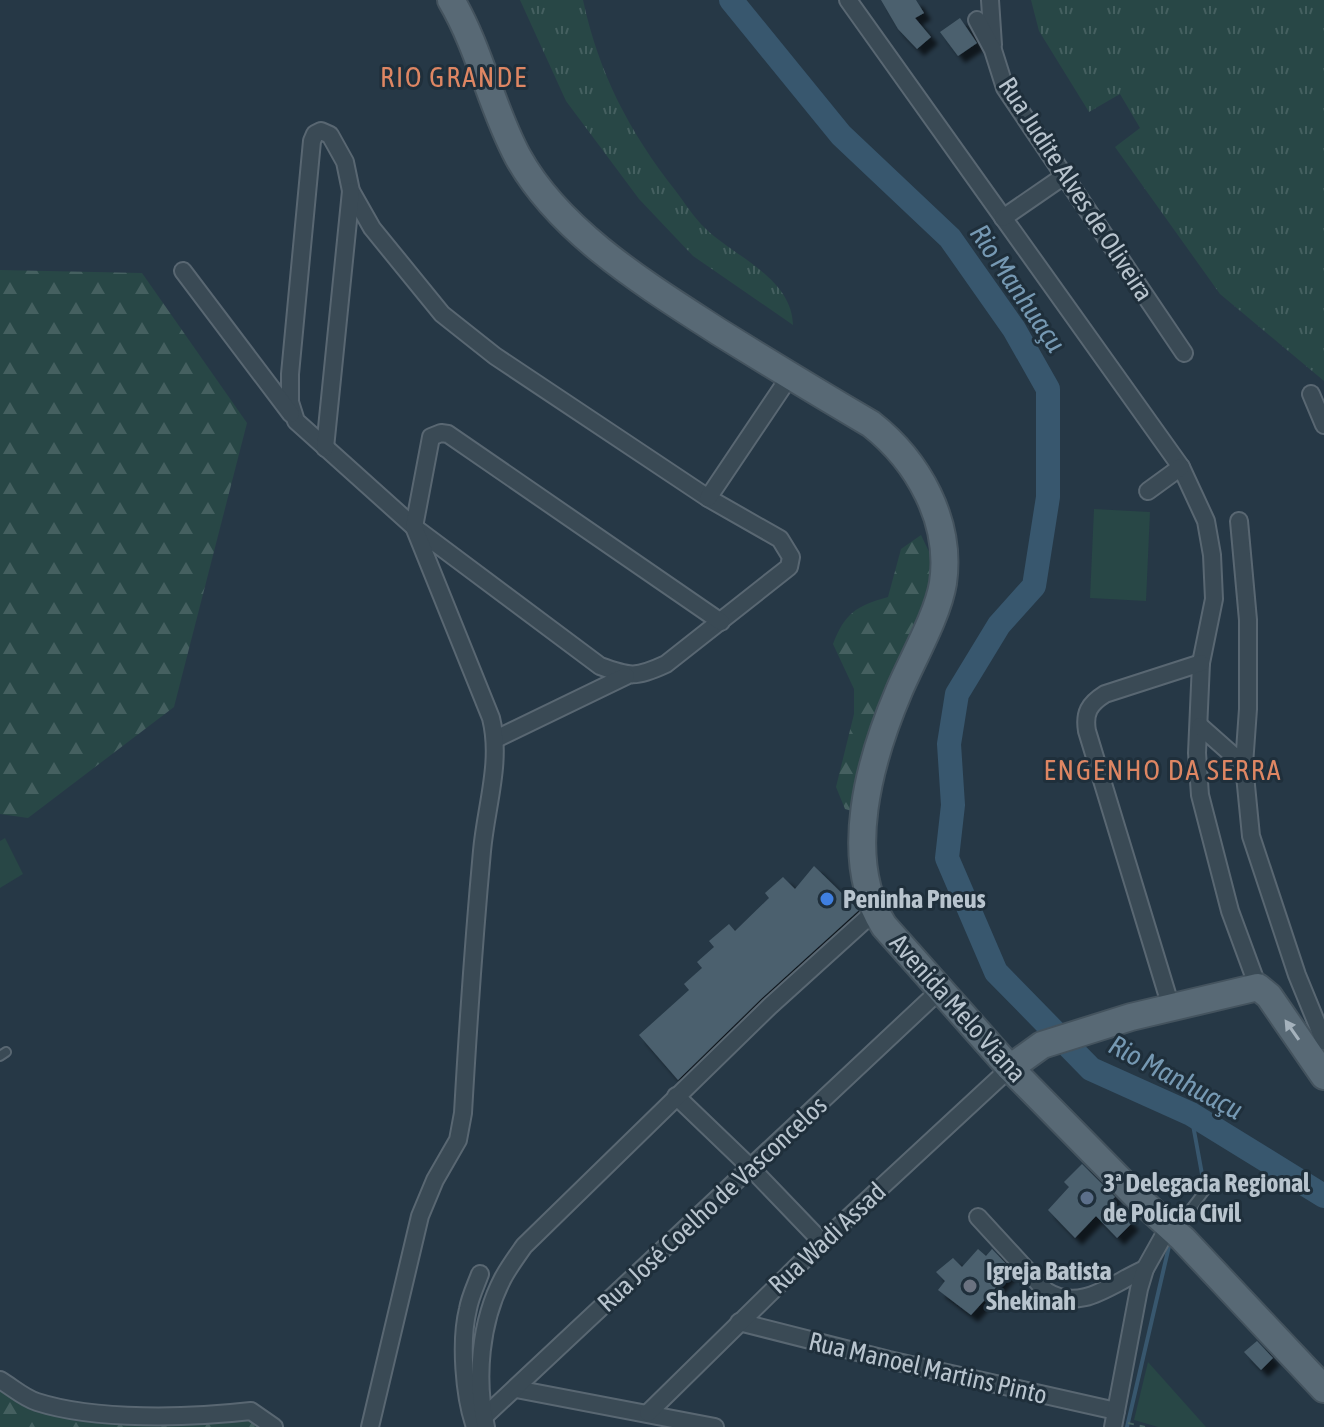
<svg xmlns="http://www.w3.org/2000/svg" width="1324" height="1427" viewBox="0 0 1324 1427" font-family="'Asap Condensed',sans-serif">
<style>
.grass{fill:url(#grass-tufts)}
.forest{fill:url(#forest-firs)}
.park{fill:#284746}
.lines{fill:none;stroke-linecap:round;stroke-linejoin:round}
.stream{stroke:#38576e;stroke-width:4}
.river{stroke:#38576e;stroke-width:24}
.building{fill:#4c606e;filter:url(#shadow)}
.lane-casing{stroke:#596772;stroke-width:12}
.street-casing{stroke:#596772;stroke-width:20}
.primary-casing{stroke:#44535e;stroke-width:30}
.path{stroke:#486463;stroke-width:2;stroke-dasharray:6 6;stroke-linecap:butt}
.lane{stroke:#3a4a55;stroke-width:8}
.street{stroke:#3a4a55;stroke-width:16}
.primary{stroke:#586975;stroke-width:26}
.oneway{fill:#a5b2bc}
.shop-dot{fill:#3f7fe0;stroke:#1f2f3b;stroke-width:3}
.service-dot{fill:#5c6f8a;stroke:#1f2f3b;stroke-width:3}
.worship-dot{fill:#6b7280;stroke:#1f2f3b;stroke-width:3}
.labels{text-anchor:middle;stroke-width:6;stroke-linejoin:round;paint-order:stroke}
.street-label{font-size:26px;fill:#b8c4ce;stroke:#1f2f3b}
.poi-label{font-size:26px;font-weight:bold;fill:#b8c4ce;stroke:#1f2f3b;text-anchor:start}
.neighbourhood-label{font-size:28px;letter-spacing:2px;fill:#de8663;stroke:#1f2f3b}
.water-label{font-size:28px;font-style:italic;fill:#7699b3;stroke:#1f2f3b}
</style>
<defs>
<pattern id="grass-tufts" width="24" height="20" patternUnits="userSpaceOnUse" patternTransform="scale(2)"><rect width="24" height="20" fill="#284746"/><path d="M3 7l-1-3M5 7V3M7 7l1-3M15 17l-1-3M17 17v-4M19 17l1-3" fill="none" stroke="#456060"/></pattern>
<pattern id="forest-firs" width="22" height="20" patternUnits="userSpaceOnUse" patternTransform="scale(2)"><rect width="22" height="20" fill="#284746"/><path d="M5 1l3.5 6h-7zM16 11l3.5 6h-7z" fill="#456060"/></pattern>
<filter id="shadow"><feDropShadow dx="7" dy="7" stdDeviation="2" flood-color="#0009"/></filter>
</defs>
<rect width="100%" height="100%" fill="#263846"/>
<g class="grass">
<path d="M 520,0 L 583,0 C 599,74 629,131 675,190 C 685,203 694,218 706,229 C 735,257 792,278 793,325 L 693,256 L 639,199 L 566,101 Z"/>
<polygon points="1031,0 1324,0 1324,381 1220,294 1115,147 1140,128 1120,94 1089,112 1039,31"/>
</g>
<g class="forest">
<polygon points="0,270 142,273 247,423 174,707 28,818 0,814"/>
<path d="M 921,535 L 933,560 L 931,586 L 913,630 L 855,812 L 845,809 L 836,787 L 854,714 L 854,689 L 833,644 C 845,613 856,606 888,597 L 901,549 Z"/>
<polygon points="0,1380 35,1402 98,1413 251,1411 267,1427 0,1427"/>
</g>
<g class="park">
<polygon points="1094,509 1150,512 1146,601 1090,598"/>
<polygon points="5,838 23,874 0,888 0,841"/>
<polygon points="1148,1362 1206,1427 1158,1427 1134,1420"/>
</g>
<g class="lines">
<g class="stream">
<polyline points="1191,1114 1204,1185"/>
<polyline points="1127,1427 1170,1242"/>
</g>
<polyline class="river" points="731,0 841,135 950,238 1014,329 1048,389 1048,497 1034,586 999,625 957,694 949,744 953,805 947,858 996,972 1091,1069 1191,1114 1324,1196"/>
</g>
<g class="building">
<polygon points="881,0 916,0 924,13 915,18 931,37 917,49 898,29"/>
<polygon points="960,18 977,43 958,56 940,32"/>
<polygon points="814,866 859,910 762,998 678,1080 639,1035 689,990 684,984 702,968 697,962 714,947 709,941 729,924 735,931 769,898 765,893 783,877 795,889"/>
<polygon points="1082,1164 1115,1197 1111,1201 1132,1223 1117,1238 1096,1216 1075,1238 1048,1210 1069,1187 1064,1182"/>
<polygon points="978,1249 986,1256 992,1249 1012,1270 971,1315 938,1290 945,1281 936,1272 953,1258 962,1267"/>
<polygon points="1257,1341 1273,1358 1261,1370 1244,1352"/>
</g>
<g class="lines">
<defs>
<g id="lane">
<polyline points="0,1056 6,1052"/>
<polyline points="1177,1227 1206,1189"/>
</g>
<g id="street">
<polyline points="848,0 1181,467 1206,521 1212,555 1214,599 1201,663 1197,753 1200,795 1230,911 1258,987"/>
<polyline points="990,0 993,45"/>
<polyline points="977,20 993,50 1005,88 1184,353"/>
<path d="M 321,131 L 330,135 L 345,162 L 351,191 L 372,228 L 442,314 L 495,356 L 708,498 L 780,539 L 791,557 L 789,567 L 666,664 C 636,678 630,677 600,666 L 414,527 L 296,421 L 290,402 L 290,374 L 312,141 L 315,134 Z"/>
<polyline points="1003,218 1064,176"/>
<polyline points="183,271 291,414"/>
<polyline points="1311,394 1324,425"/>
<polyline points="325,448 351,191"/>
<polyline points="1148,491 1181,467"/>
<polyline points="708,498 790,376"/>
<polyline points="1239,521 1248,620 1248,709 1244,765 1251,836 1297,975 1324,1041"/>
<polyline points="1200,726 1244,765"/>
<polyline points="496,739 626,676"/>
<path d="M 1171,1007 L 1087,731 C 1084,713 1089,704 1105,694 L 1201,663"/>
<polyline points="676,1096 750,1167 822,1242"/>
<path d="M 978,1217 L 1046,1291 C 1081,1313 1112,1283 1145,1269"/>
<polyline points="739,1322 889,1360 1116,1411"/>
<path d="M 0,1380 C 12,1387 24,1398 37,1402 C 96,1421 190,1418 251,1411 L 274,1427"/>
<polyline points="516,1389 715,1427"/>
<polyline points="648,1413 822,1242 1010,1068"/>
<polyline points="484,1417 940,990"/>
<path d="M 370,1427 L 420,1216 L 435,1180 L 458,1140 L 463,1113 C 468,1026 474,938 482,851 C 486,806 502,762 491,718 L 414,527 L 431,437 L 441,433 L 448,434 L 721,622"/>
<path d="M 475,1427 C 464,1396 460,1341 468,1309 C 470,1297 476,1285 480,1274"/>
<path d="M 486,1427 C 475,1379 480,1322 503,1278 C 509,1267 517,1256 524,1246 L 770,1006 L 875,911"/>
<polyline points="1113,1427 1139,1289 1145,1269 1169,1226"/>
</g>
<g id="primary">
<path d="M 451,0 C 480,49 491,107 518,157 C 560,233 648,286 719,332 C 769,363 820,394 871,424 C 918,461 952,521 943,583 C 938,615 912,660 899,691 C 870,759 841,859 884,926 L 1010,1068 L 1139,1199 L 1183,1239 L 1324,1389"/>
<polyline points="1010,1068 1042,1045 1131,1017 1258,987 1269,996 1324,1076"/>
</g>
</defs>
<use href="#lane" class="lane-casing"/>
<use href="#street" class="street-casing"/>
<use href="#primary" class="primary-casing"/>
<polyline class="path" points="1128,1423 1145,1427"/>
<use href="#lane" class="lane"/>
<use href="#street" class="street"/>
<use href="#primary" class="primary"/>
</g>
<defs><path id="oneway-solid" d="M-6-.8H1V-3.2L6.5 0L1 3.2V.8H-6Z" transform="scale(2)"/></defs>
<use class="oneway" href="#oneway-solid" transform="translate(1292 1030) rotate(-125)"/>
<circle class="shop-dot" cx="827" cy="899" r="8"/>
<circle class="service-dot" cx="1087" cy="1198" r="8"/>
<circle class="worship-dot" cx="970" cy="1286" r="8"/>
<g class="labels">
<g class="street-label">
<text transform="translate(1076 189) rotate(57)" y="9">Rua Judite Alves de Oliveira</text>
<text transform="translate(958 1008) rotate(48)" y="9">Avenida Melo Viana</text>
<text transform="translate(712 1204) rotate(-43)" y="9">Rua José Coelho de Vasconcelos</text>
<text transform="translate(827 1238) rotate(-43)" y="9">Rua Wadi Assad</text>
<text transform="translate(928 1368) rotate(13)" y="9">Rua Manoel Martins Pinto</text>
</g>
<g class="poi-label">
<text x="843" y="908">Peninha Pneus</text>
<text x="1103" y="1192">3ª Delegacia Regional<tspan x="1103" dy="30">de Polícia Civil</tspan></text>
<text x="986" y="1280">Igreja Batista<tspan x="986" dy="30">Shekinah</tspan></text>
</g>
<g class="neighbourhood-label">
<text x="454" y="87">RIO GRANDE</text>
<text x="1163" y="780">ENGENHO DA SERRA</text>
</g>
<g class="water-label">
<text transform="translate(1018 288) rotate(56)" y="10">Rio Manhuaçu</text>
<text transform="translate(1176 1077) rotate(28)" y="10">Rio Manhuaçu</text>
</g>
</g>
</svg>
